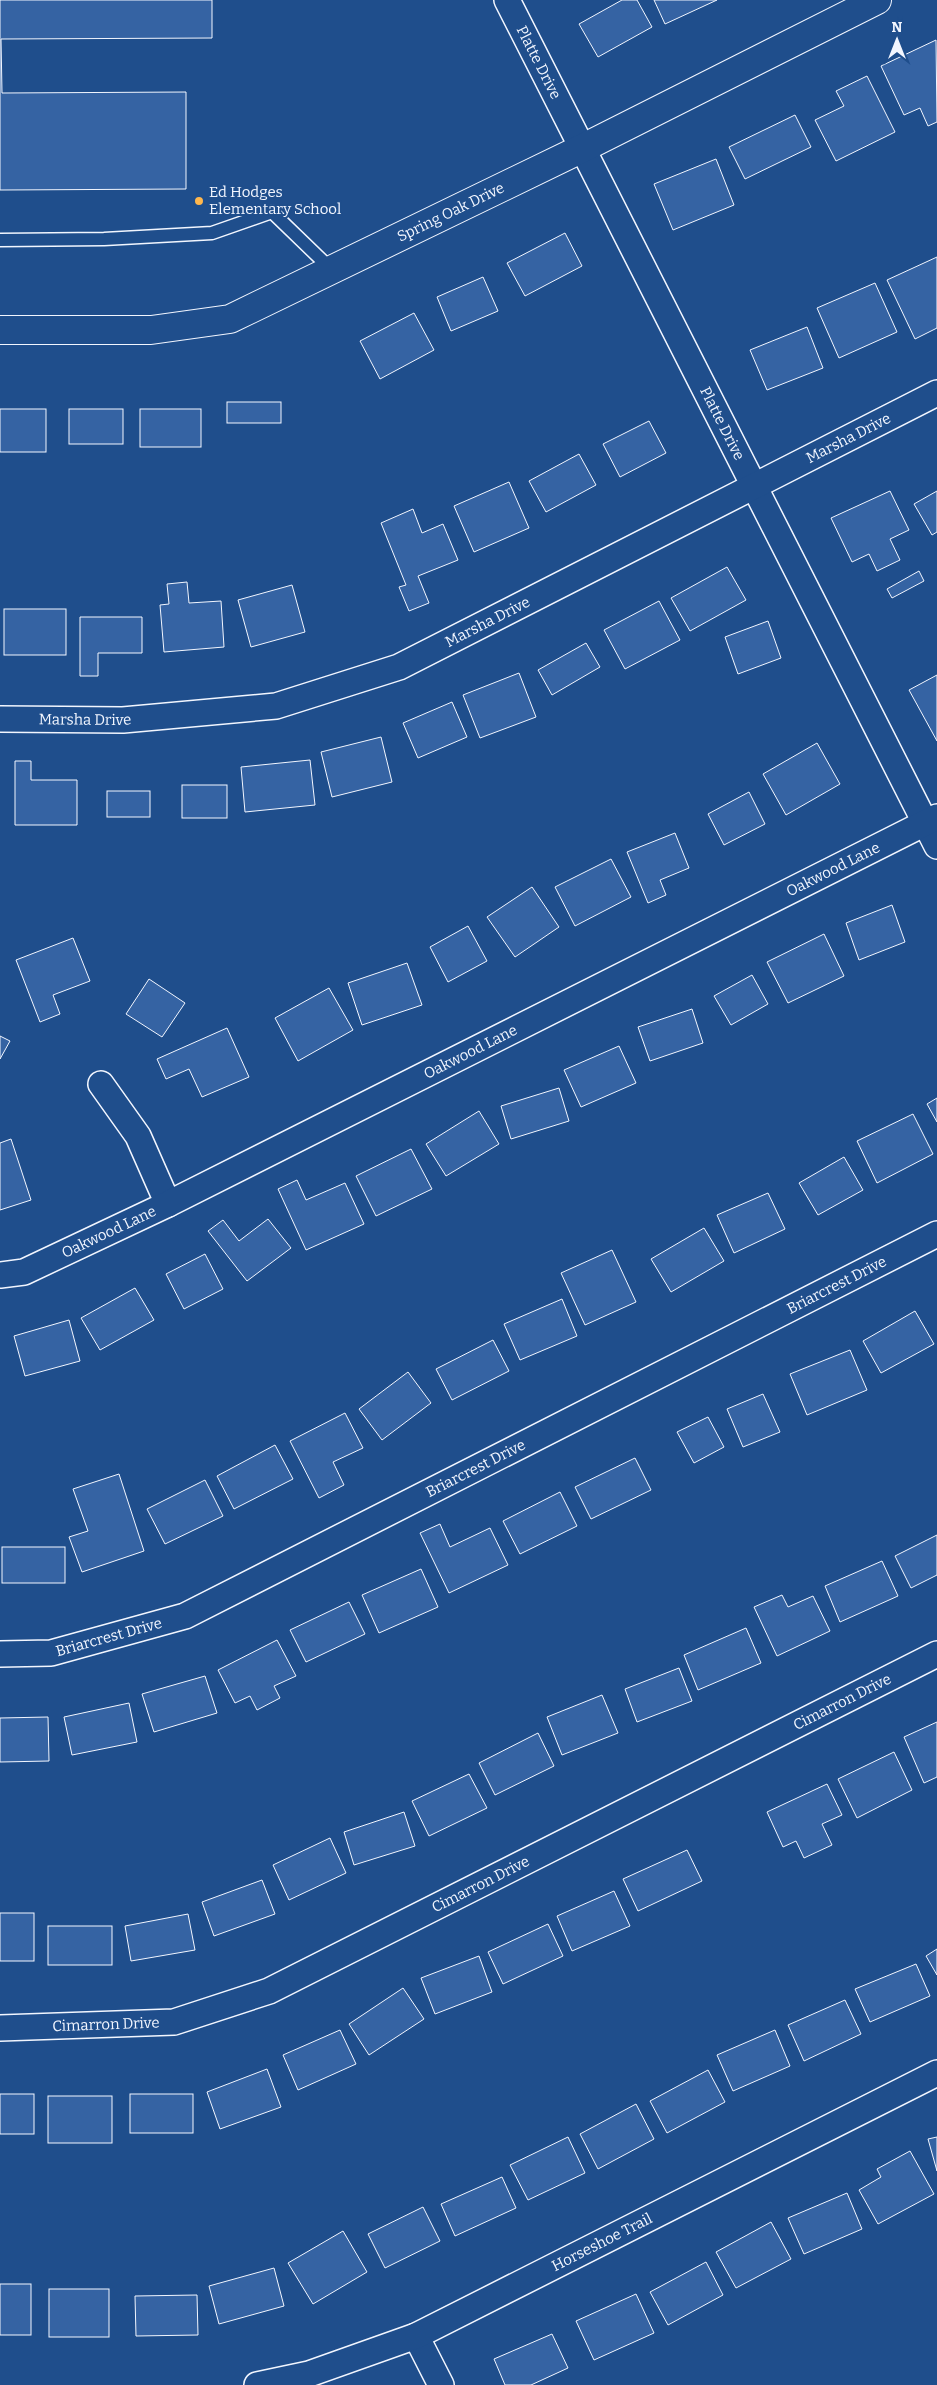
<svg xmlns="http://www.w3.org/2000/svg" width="937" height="2385" viewBox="0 0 937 2385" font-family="Bitter,serif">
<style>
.building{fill:#3563a3;stroke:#f2f6ff}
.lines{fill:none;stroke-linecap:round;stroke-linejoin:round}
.lane-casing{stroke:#f2f6ff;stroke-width:15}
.street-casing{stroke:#f2f6ff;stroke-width:28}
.secondary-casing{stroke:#f2f6ff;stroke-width:30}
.lane{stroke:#1f4e8c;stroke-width:12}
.street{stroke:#1f4e8c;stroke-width:25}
.secondary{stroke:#1f4e8c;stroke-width:28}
.poi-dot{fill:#ffb74d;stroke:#1f4e8c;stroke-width:2}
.labels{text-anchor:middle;stroke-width:4;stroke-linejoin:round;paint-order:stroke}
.street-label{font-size:15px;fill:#f2f6ff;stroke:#1f4e8c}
.poi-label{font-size:15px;fill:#f2f6ff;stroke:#1f4e8c;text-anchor:start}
</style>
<rect width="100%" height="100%" fill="#1f4e8c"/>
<g class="building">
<polygon points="0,0 212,0 212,38 1,39 2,93 186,92 186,189 0,190"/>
<polygon points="622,0 637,0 652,27 598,57 579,24"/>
<polygon points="654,0 717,0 665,24"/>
<polygon points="936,40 937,122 928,126 920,108 904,115 881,66"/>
<polygon points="867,76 895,132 836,161 815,120 844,106 836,91"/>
<polygon points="795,115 811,147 745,179 729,147"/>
<polygon points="716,159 734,205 673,230 654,184"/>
<polygon points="565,233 582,266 525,296 507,263"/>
<polygon points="937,257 937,328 915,339 887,280"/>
<polygon points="483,277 498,311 451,331 437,297"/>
<polygon points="875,283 897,332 839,358 817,308"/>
<polygon points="414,313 434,350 380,379 360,341"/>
<polygon points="807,327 823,368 767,390 750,350"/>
<rect x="227" y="402" width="54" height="21"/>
<rect x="0" y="409" width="46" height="43"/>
<rect x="69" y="409" width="54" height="35"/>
<rect x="140" y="409" width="61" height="38"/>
<polygon points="649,421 666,453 620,477 603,444"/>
<polygon points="579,454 596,485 546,512 529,481"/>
<polygon points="509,482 529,528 474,552 454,506"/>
<polygon points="890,491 909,530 890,539 900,560 877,571 869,554 852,562 831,518"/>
<polygon points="937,491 937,532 932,535 914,504"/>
<polygon points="413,509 422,533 443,524 458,560 418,576 429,603 409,611 399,587 406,585 381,523"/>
<polygon points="727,567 746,600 690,631 671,598"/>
<polygon points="919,571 924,581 892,598 887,589"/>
<polygon points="187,582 189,603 221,601 224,647 164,652 160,605 169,604 167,584"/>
<polygon points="292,585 305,632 251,647 238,600"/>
<polygon points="659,601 680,640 625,669 604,630"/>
<rect x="4" y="609" width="62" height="46"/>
<polygon points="80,617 142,617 142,653 98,653 98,676 80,676"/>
<polygon points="768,621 781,658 738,674 725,637"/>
<polygon points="586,643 600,667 552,695 538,670"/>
<polygon points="519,673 536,717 480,738 463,695"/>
<polygon points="937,675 937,741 909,690"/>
<polygon points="452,702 467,737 418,758 403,723"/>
<polygon points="381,737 392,782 332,797 321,752"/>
<polygon points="817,743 840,784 786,815 763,774"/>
<polygon points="310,760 315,805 245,812 241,767"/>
<polygon points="15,761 31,761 31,780 77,780 77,825 15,825"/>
<rect x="182" y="785" width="45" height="33"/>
<rect x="107" y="791" width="43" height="26"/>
<polygon points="749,792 765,824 724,845 708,814"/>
<polygon points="675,833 689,868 660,880 666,895 648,903 627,852"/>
<polygon points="611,859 631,897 575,926 555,887"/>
<polygon points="532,887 559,927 515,957 487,917"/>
<polygon points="892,905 905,942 859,960 846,923"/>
<polygon points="468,926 487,961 448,982 430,947"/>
<polygon points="824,934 844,976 788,1003 767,962"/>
<polygon points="73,938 90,981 53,995 60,1014 40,1022 16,960"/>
<polygon points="407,963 422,1005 362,1025 348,983"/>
<polygon points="752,975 768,1004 731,1025 714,996"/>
<polygon points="149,979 185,1003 162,1037 126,1014"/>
<polygon points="329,988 353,1030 298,1061 275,1018"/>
<polygon points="692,1009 703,1043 650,1061 638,1027"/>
<polygon points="227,1028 249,1077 202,1097 189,1069 166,1079 157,1059"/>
<polygon points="0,1036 10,1041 0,1059"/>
<polygon points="619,1046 636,1083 581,1107 564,1070"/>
<polygon points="559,1088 569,1121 511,1139 501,1106"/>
<polygon points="937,1098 937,1122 927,1104"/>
<polygon points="479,1111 499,1144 446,1176 426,1144"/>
<polygon points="913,1114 933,1154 877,1183 857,1141"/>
<polygon points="11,1139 31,1200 0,1210 0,1143"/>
<polygon points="411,1149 432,1189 376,1216 356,1176"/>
<polygon points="844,1157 863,1190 818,1215 799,1183"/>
<polygon points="297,1180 306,1200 345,1183 364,1224 306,1250 278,1189"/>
<polygon points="768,1193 785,1229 734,1253 717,1215"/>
<polygon points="268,1219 291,1248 247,1281 208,1231 223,1220 239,1241"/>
<polygon points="704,1228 724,1261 671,1292 651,1259"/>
<polygon points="612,1250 636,1302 585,1325 561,1273"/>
<polygon points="205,1254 223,1289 184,1309 166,1274"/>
<polygon points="135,1288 154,1320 100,1350 81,1318"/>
<polygon points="562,1299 577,1336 520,1360 504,1324"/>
<polygon points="915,1311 934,1344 881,1373 863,1341"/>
<polygon points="69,1320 80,1361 25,1376 14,1336"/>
<polygon points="493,1340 509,1371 452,1400 436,1369"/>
<polygon points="850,1350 867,1390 807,1415 790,1374"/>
<polygon points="408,1372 431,1403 382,1440 359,1409"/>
<polygon points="763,1394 780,1432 743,1447 727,1409"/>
<polygon points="345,1413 363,1448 333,1462 344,1485 319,1498 290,1441"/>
<polygon points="708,1417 724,1447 694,1463 677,1432"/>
<polygon points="275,1445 293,1479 234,1509 217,1476"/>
<polygon points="635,1458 651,1490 591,1519 575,1487"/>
<polygon points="119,1474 144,1551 82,1572 69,1537 88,1531 73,1489"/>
<polygon points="205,1480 223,1516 165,1544 147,1509"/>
<polygon points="560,1492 577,1526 520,1554 503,1521"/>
<polygon points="440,1524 450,1547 490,1528 508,1565 449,1593 420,1533"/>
<polygon points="937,1535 937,1575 911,1588 895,1556"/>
<rect x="2" y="1547" width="63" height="36"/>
<polygon points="882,1561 898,1596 840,1622 825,1586"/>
<polygon points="421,1569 438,1607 379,1633 362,1595"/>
<polygon points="782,1595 788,1607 813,1596 830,1631 777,1656 754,1607"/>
<polygon points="349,1602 365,1634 306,1662 290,1630"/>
<polygon points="746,1628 761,1663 698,1690 684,1655"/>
<polygon points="277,1640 296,1676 274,1686 280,1698 257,1710 250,1696 235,1703 218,1670"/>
<polygon points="679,1668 692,1701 637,1722 625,1689"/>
<polygon points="205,1676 217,1713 154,1732 142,1694"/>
<polygon points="602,1695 618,1733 562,1755 547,1717"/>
<polygon points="129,1703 137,1742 72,1755 64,1717"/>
<polygon points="48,1717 49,1761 0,1762 0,1718"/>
<polygon points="937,1722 937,1777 924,1783 904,1737"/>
<polygon points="538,1733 554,1766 495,1795 479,1763"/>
<polygon points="894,1752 912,1790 857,1818 838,1779"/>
<polygon points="469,1774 487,1808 429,1836 412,1801"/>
<polygon points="827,1784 842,1815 822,1824 832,1845 804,1858 796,1841 783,1847 767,1812"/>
<polygon points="404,1812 415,1846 354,1865 344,1832"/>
<polygon points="330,1838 346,1873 289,1900 273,1865"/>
<polygon points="687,1850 702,1881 638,1911 623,1879"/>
<polygon points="262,1880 275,1914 214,1936 202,1902"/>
<polygon points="614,1891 630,1926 572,1951 557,1916"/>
<rect x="0" y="1913" width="34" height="48"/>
<polygon points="188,1914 195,1950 131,1961 125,1926"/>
<polygon points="548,1924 563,1956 503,1984 488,1952"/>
<rect x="48" y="1926" width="64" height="39"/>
<polygon points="937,1949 937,1975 926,1956"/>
<polygon points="479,1956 492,1992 435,2014 421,1978"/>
<polygon points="916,1964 930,1996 870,2022 855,1989"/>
<polygon points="403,1988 424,2019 369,2055 349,2024"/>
<polygon points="845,2000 861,2034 804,2061 788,2025"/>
<polygon points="340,2030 356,2064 298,2090 283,2055"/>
<polygon points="775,2030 790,2066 733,2091 717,2055"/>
<polygon points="267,2069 281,2107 220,2129 207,2092"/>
<polygon points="708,2070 725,2102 667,2133 650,2101"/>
<rect x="0" y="2094" width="34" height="40"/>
<rect x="130" y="2094" width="63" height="39"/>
<rect x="48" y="2096" width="64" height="47"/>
<polygon points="636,2104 654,2139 598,2169 580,2134"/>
<polygon points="568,2137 585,2173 528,2200 510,2165"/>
<polygon points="937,2137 937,2171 928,2139"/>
<polygon points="910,2151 934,2194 878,2224 859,2190 881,2177 877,2169"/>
<polygon points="502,2177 516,2208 455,2236 441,2204"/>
<polygon points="847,2193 862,2229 804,2254 788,2218"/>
<polygon points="423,2207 440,2241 385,2268 368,2234"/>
<polygon points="771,2222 791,2259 736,2288 716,2252"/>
<polygon points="343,2231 367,2272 313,2304 288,2263"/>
<polygon points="706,2262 723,2295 668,2325 650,2292"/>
<polygon points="274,2268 284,2306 219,2324 209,2286"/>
<rect x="0" y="2284" width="31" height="51"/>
<rect x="49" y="2289" width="60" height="48"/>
<polygon points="636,2294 654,2333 594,2360 576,2321"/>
<polygon points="197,2295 198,2335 136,2336 135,2296"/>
<polygon points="552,2334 568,2368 531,2385 505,2385 494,2359"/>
</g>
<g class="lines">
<defs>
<polyline id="lane" points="0,240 104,239 212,233 272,212 332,270"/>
<g id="street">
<path id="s1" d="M 507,0 L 937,846"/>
<path id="s2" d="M 0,719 L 123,720 L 276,706 L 399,667 L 937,393"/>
<polyline points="101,1084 138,1136 168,1204"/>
<path id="s3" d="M 0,1275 L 24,1272 L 168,1204 L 937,817"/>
<path id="s4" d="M 0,1654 L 51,1653 L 185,1616 L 937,1234"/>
<path id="s5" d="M 0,2028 L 174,2022 L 269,1991 L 937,1654"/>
<polyline points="416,2336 441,2385"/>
<path id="s6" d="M 257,2385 L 309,2374 L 416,2336 L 937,2073"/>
</g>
<g id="secondary">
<path id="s7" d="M 0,330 L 151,330 L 230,319 L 583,148 L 877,0"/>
</g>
</defs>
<use href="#lane" class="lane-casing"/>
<use href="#street" class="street-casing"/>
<use href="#secondary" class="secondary-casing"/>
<use href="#lane" class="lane"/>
<use href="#street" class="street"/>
<use href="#secondary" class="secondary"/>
</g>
<circle class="poi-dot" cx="199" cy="201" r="5"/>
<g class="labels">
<g class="street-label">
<text dy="5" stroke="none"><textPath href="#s1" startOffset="70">Platte Drive</textPath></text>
<text dy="5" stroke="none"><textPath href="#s7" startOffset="476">Spring Oak Drive</textPath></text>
<text dy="5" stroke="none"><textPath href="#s1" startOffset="475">Platte Drive</textPath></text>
<text dy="5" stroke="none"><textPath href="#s2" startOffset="910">Marsha Drive</textPath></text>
<text dy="5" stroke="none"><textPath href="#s2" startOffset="505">Marsha Drive</textPath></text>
<text dy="5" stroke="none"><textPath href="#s2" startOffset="85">Marsha Drive</textPath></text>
<text dy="5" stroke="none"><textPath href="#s3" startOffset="928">Oakwood Lane</textPath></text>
<text dy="5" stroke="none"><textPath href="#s3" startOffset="522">Oakwood Lane</textPath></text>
<text dy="5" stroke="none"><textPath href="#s3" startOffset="118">Oakwood Lane</textPath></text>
<text dy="5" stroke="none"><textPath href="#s4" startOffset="921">Briarcrest Drive</textPath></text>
<text dy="5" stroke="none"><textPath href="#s4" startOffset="516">Briarcrest Drive</textPath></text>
<text dy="5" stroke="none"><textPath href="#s4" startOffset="111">Briarcrest Drive</textPath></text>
<text dy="5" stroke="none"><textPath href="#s5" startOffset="916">Cimarron Drive</textPath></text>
<text dy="5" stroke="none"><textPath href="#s5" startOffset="511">Cimarron Drive</textPath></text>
<text dy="5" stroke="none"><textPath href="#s5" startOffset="106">Cimarron Drive</textPath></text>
<text dy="5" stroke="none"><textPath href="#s6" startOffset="375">Horseshoe Trail</textPath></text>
</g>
<g class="poi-label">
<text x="209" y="197">Ed Hodges<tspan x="209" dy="17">Elementary School</tspan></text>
</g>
</g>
<g transform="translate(897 40)" stroke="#1f4e8c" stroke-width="4" paint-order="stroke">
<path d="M0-4L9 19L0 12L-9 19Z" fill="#f2f6ff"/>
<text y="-8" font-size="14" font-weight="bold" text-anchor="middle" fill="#f2f6ff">N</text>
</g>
</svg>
